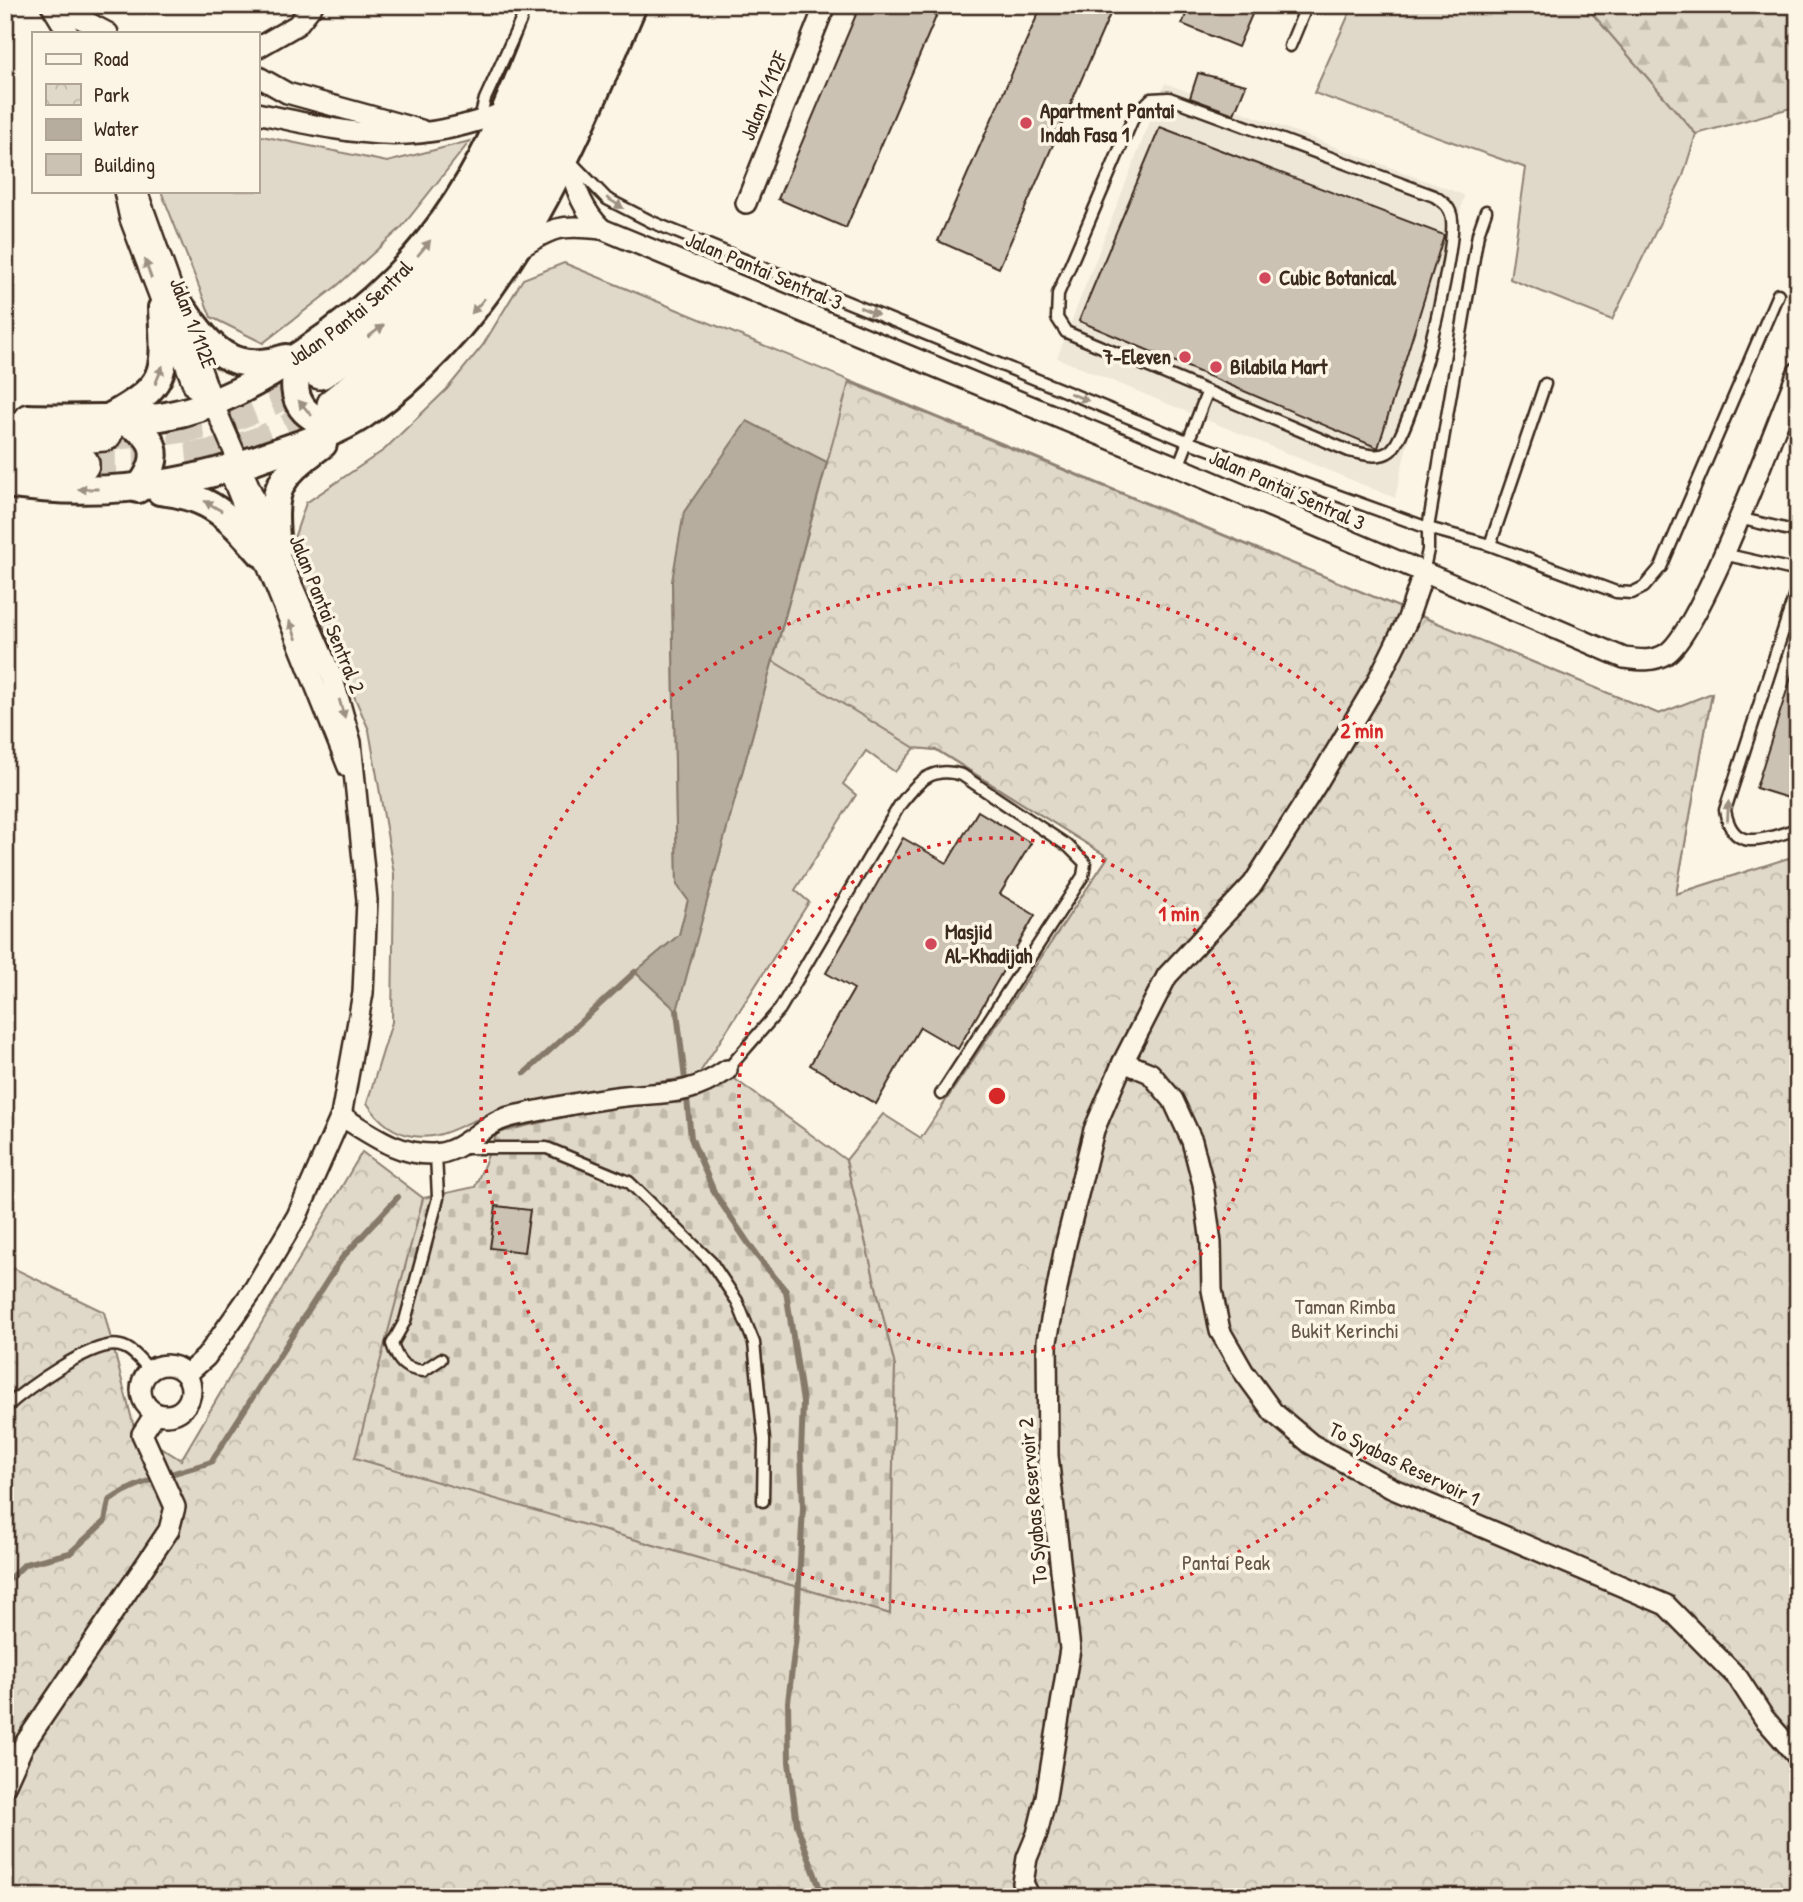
<svg xmlns="http://www.w3.org/2000/svg" width="1803" height="1902" viewBox="0 0 1803 1902" font-family="'Patrick Hand',sans-serif">
<style>
.built{fill:#eee6d6}
.grass{fill:#e0d8c8;stroke:#8e8173;stroke-width:2;fill-rule:evenodd}
.forest{fill:url(#forest-firs);stroke:#8e8173;stroke-width:2}
.cemetery{fill:url(#cemetery-stones);stroke:#8e8173;stroke-width:2}
.park{fill:url(#park-crowns);stroke:#8e8173;stroke-width:2}
.water{fill:#b7ad9e;stroke:#85796b;stroke-width:2}
.lines{fill:none;stroke-linecap:round;stroke-linejoin:round}
.stream{stroke:#85796b;stroke-width:6}
.building{fill:#ccc2b3;stroke:#3b2a1e;stroke-width:2}
.motorway-tunnel{stroke:#d5ccbd;stroke-width:35;stroke-dasharray:35 18;stroke-linecap:butt}
.service-casing{stroke:#3b2a1e;stroke-width:15}
.minor-casing{stroke:#3b2a1e;stroke-width:24}
.secondary-casing{stroke:#3b2a1e;stroke-width:32}
.motorway-casing{stroke:#3b2a1e;stroke-width:40}
.service{stroke:#fcf5e5;stroke-width:10}
.minor{stroke:#fcf5e5;stroke-width:19}
.secondary{stroke:#fcf5e5;stroke-width:26}
.motorway{stroke:#fcf5e5;stroke-width:35}
.oneway{fill:#9c9082}
.ring{fill:none;stroke:#d62828;stroke-width:3.5;stroke-dasharray:3.5 7}
.poi-dot{fill:#d1495b;stroke:#fcf5e5;stroke-width:2.5}
.labels{text-anchor:middle;stroke-width:7;stroke-linejoin:round;paint-order:stroke}
.street-label{font-size:21px;fill:#3b2a1e;stroke:#fcf5e5}
.poi-label{font-size:21px;font-weight:bold;fill:#3b2a1e;stroke:#fcf5e5;text-anchor:start}
.park-label{font-size:21px;fill:#645648;stroke:#fcf5e5}
.centre{fill:#d62828;stroke:#fcf5e5;stroke-width:3.5}
.ring-label{font-size:21px;text-anchor:middle;font-weight:bold;fill:#d62828;stroke:#fcf5e5;stroke-width:7;stroke-linejoin:round;paint-order:stroke}
</style>
<defs>
<pattern id="forest-firs" width="22" height="20" patternUnits="userSpaceOnUse" patternTransform="scale(1.75)"><rect width="22" height="20" fill="#e0d8c8"/><path d="M5 1l3.5 6h-7zM16 11l3.5 6h-7z" fill="#c1baab"/></pattern>
<pattern id="cemetery-stones" width="16" height="16" patternUnits="userSpaceOnUse" patternTransform="scale(1.75)"><rect width="16" height="16" fill="#e0d8c8"/><path d="M2 7V4a2 2 0 0 1 4 0v3zM10 15v-3a2 2 0 0 1 4 0v3z" fill="#c1baab"/></pattern>
<pattern id="park-crowns" width="20" height="18" patternUnits="userSpaceOnUse" patternTransform="scale(1.75)"><rect width="20" height="18" fill="#e0d8c8"/><path d="M2 6a3 3 0 1 1 6 0M12 15a3 3 0 1 1 6 0" fill="none" stroke="#c1baab"/></pattern>
</defs>
<rect width="100%" height="100%" fill="#fcf5e5"/>
<filter id="ink" filterUnits="userSpaceOnUse"><feTurbulence type="fractalNoise" baseFrequency=".0143" numOctaves="2"/><feDisplacementMap in="SourceGraphic" scale="14" xChannelSelector="R" yChannelSelector="G"/><feConvolveMatrix kernelMatrix="1 2 1 2 8 2 1 2 1" color-interpolation-filters="sRGB"/></filter>
<g filter="url(#ink)">
<polygon class="built" points="1165,83 1464,195 1395,498 1057,358"/>
<g class="grass">
<polygon points="1353,5 1585,5 1696,134 1683,176 1612,320 1510,279 1526,168 1314,93"/>
<polygon points="257,135 387,162 470,141 401,228 338,285 263,343 211,317 161,191 257,191"/>
<path d="M 564,263 L 1659,714 L 1712,693 L 1676,894 L 1798,855 L 921,1139 L 1108,857 L 936,750 L 915,748 L 895,772 L 866,751 L 843,784 L 856,795 L 795,890 L 809,902 L 697,1077 C 626,1085 559,1098 490,1115 C 463,1122 443,1141 413,1136 C 392,1133 378,1120 367,1103 L 392,1022 L 394,874 L 369,730 L 290,550 L 306,503 L 384,450 L 447,389 L 483,345 L 523,279 ZM 827,463 L 677,1010 L 677,1011 L 635,972 L 679,935 L 688,900 L 677,884 L 672,581 Z"/>
</g>
<polygon class="forest" points="1585,5 1798,5 1798,106 1696,134"/>
<path class="cemetery" d="M 732,1077 L 846,1160 L 895,1366 L 890,1614 L 354,1458 L 423,1198 L 475,1187 L 497,1133 C 537,1123 578,1114 619,1106 C 662,1099 694,1103 732,1077 Z"/>
<polygon class="park" points="849,382 1659,714 1712,693 1676,894 1798,855 1798,1897 5,1897 5,1264 104,1312 135,1431 181,1460 362,1152 423,1198 355,1458 890,1614 895,1366 846,1160 883,1114 921,1138 1108,857 937,750 915,748 773,661"/>
<polygon class="water" points="747,421 827,462 677,1011 635,972 679,935 688,900 677,885 672,581 684,512"/>
<g class="lines">
<g class="stream">
<polyline points="677,1011 685,1080"/>
<polyline points="525,1073 635,972"/>
<polyline points="687,1099 691,1138 715,1194 757,1256 786,1291 803,1402 801,1453 803,1508 796,1636 788,1702 789,1762 797,1825 823,1897"/>
<path d="M 5,1583 L 25,1564 L 70,1553 L 105,1521 L 109,1501 C 140,1479 175,1474 211,1462 L 342,1258 L 398,1197"/>
</g>
</g>
<g class="building">
<polygon points="860,5 941,5 846,228 778,199"/>
<polygon points="1042,5 1114,5 999,268 938,241"/>
<polygon points="1190,5 1256,5 1238,47 1182,24"/>
<polygon points="1198,73 1246,85 1234,114 1190,98"/>
<polygon points="1160,127 1444,235 1378,448 1079,321"/>
<polygon points="1794,668 1798,669 1798,801 1756,788"/>
<polygon points="978,811 1031,843 1000,894 1035,915 958,1049 920,1027 876,1104 810,1065 854,989 826,973 903,838 947,863"/>
<polygon points="496,1206 530,1210 524,1252 490,1248"/>
</g>
<g class="lines">
<g class="motorway-tunnel">
<path d="M 114,432 C 199,428 247,416 320,371"/>
<path d="M 81,464 C 135,462 195,465 248,448 C 279,438 307,422 335,405"/>
</g>
<defs>
<g id="service">
<polyline points="1290,46 1307,5"/>
<path d="M 1169,98 L 1434,196 C 1443,202 1451,207 1452,220 C 1456,251 1413,434 1390,451 C 1378,460 1362,453 1349,451 L 1066,332 L 1057,318 L 1058,294 L 1134,116 L 1151,99 Z"/>
<polyline points="479,122 485,99 528,5"/>
<polyline points="573,164 607,199 652,222 1189,442 1428,528 1428,550 1423,573"/>
<polyline points="1486,211 1478,234 1428,528 1490,545 1616,592 1632,593 1644,587 1661,567 1778,294"/>
<polyline points="1178,467 1207,393"/>
<polyline points="1738,518 1798,532"/>
<polyline points="1490,545 1545,384"/>
<polyline points="1723,554 1798,571"/>
<path d="M 1798,585 L 1725,810 C 1733,856 1765,838 1798,829"/>
<path d="M 727,1070 L 780,1009 L 899,806 C 918,782 931,765 962,775 L 1068,846 L 1085,863 L 1083,876 L 941,1094"/>
<polyline points="464,1148 547,1148 629,1182 711,1262 737,1301 754,1343 764,1440 763,1501"/>
<path d="M 436,1154 L 438,1198 L 405,1321 L 392,1344 C 398,1362 404,1369 423,1371 L 441,1359"/>
<path d="M 5,1408 C 25,1390 93,1339 120,1346 C 132,1348 142,1362 150,1370"/>
</g>
<g id="minor">
<polyline points="51,5 68,33"/>
<polyline points="55,5 108,33"/>
<polyline points="257,48 297,25 313,5"/>
<polyline points="257,76 287,93 421,130"/>
<path d="M 257,113 C 356,134 409,149 507,111"/>
<path d="M 566,156 C 575,184 580,208 602,229"/>
<polyline points="124,191 130,219 194,387"/>
<polyline points="137,191 213,403 333,679 351,742 367,900 363,993 341,1116 297,1216 254,1289 206,1357 186,1375"/>
<polyline points="746,203 825,5"/>
<path d="M 517,250 C 553,227 559,224 602,229 L 1178,467 L 1624,658 C 1640,660 1652,662 1666,654 C 1701,632 1777,422 1798,372"/>
<polyline points="230,473 348,767"/>
<polyline points="1123,1062 1150,1073 1173,1100 1192,1141 1203,1184 1211,1243 1212,1290 1220,1331 1243,1371 1273,1412 1311,1444 1391,1488 1666,1605 1738,1678 1764,1718 1798,1757"/>
<path d="M 341,1116 C 371,1134 397,1155 433,1154 C 464,1153 481,1124 509,1117 C 547,1109 587,1100 625,1096 C 668,1092 690,1096 727,1070"/>
<circle cx="166" cy="1390" r="25"/>
<polyline points="5,1786 23,1746 169,1530 175,1507 142,1434 155,1414"/>
<polyline points="1030,1897 1023,1883 1027,1858 1037,1834 1046,1797 1070,1649 1048,1456 1047,1341 1065,1247 1094,1130 1123,1062 1167,976 1253,884 1316,785 1376,684 1407,621 1423,574"/>
</g>
<g id="secondary">
<path d="M 176,300 C 208,343 226,377 286,358"/>
<path d="M 305,352 C 292,377 288,405 318,420 L 349,418"/>
<path d="M 110,417 C 170,384 165,371 162,308"/>
<path id="s1" d="M 28,418 C 54,419 81,418 107,418 C 127,418 147,420 166,416 C 216,407 261,381 304,352 C 446,257 489,160 548,5"/>
<path d="M 117,420 C 158,432 164,457 138,489"/>
<path d="M 5,484 C 92,497 178,488 260,458 C 291,447 336,434 363,415 C 507,314 566,160 633,5"/>
<path d="M 160,491 C 211,496 229,517 261,553"/>
<path d="M 277,551 C 272,490 273,481 323,444"/>
</g>
<g id="motorway">
<path d="M 320,371 C 358,344 398,319 429,285 C 500,208 536,99 576,5"/>
<path d="M 335,405 C 406,349 472,286 517,206 C 553,144 580,72 605,5"/>
<polyline points="5,431 66,436 104,433"/>
<polyline points="5,459 81,464"/>
</g>
</defs>
<use href="#service" class="service-casing"/>
<use href="#minor" class="minor-casing"/>
<use href="#secondary" class="secondary-casing"/>
<use href="#motorway" class="motorway-casing"/>
<use href="#service" class="service"/>
<use href="#minor" class="minor"/>
<use href="#secondary" class="secondary"/>
<use href="#motorway" class="motorway"/>
</g>
<defs><path id="oneway-solid" d="M-6-.8H1V-3.2L6.5 0L1 3.2V.8H-6Z" transform="scale(1.75)"/></defs>
<g class="oneway">
<use href="#oneway-solid" transform="translate(615 203) rotate(32)"/>
<use href="#oneway-solid" transform="translate(424 248) rotate(-50)"/>
<use href="#oneway-solid" transform="translate(148 269) rotate(-110)"/>
<use href="#oneway-solid" transform="translate(478 306) rotate(131)"/>
<use href="#oneway-solid" transform="translate(869 311) rotate(22)"/>
<use href="#oneway-solid" transform="translate(376 331) rotate(-37)"/>
<use href="#oneway-solid" transform="translate(159 375) rotate(-68)"/>
<use href="#oneway-solid" transform="translate(1079 397) rotate(22)"/>
<use href="#oneway-solid" transform="translate(305 408) rotate(-131)"/>
<use href="#oneway-solid" transform="translate(88 489) rotate(180)"/>
<use href="#oneway-solid" transform="translate(213 506) rotate(-150)"/>
<use href="#oneway-solid" transform="translate(293 630) rotate(-111)"/>
<use href="#oneway-solid" transform="translate(342 709) rotate(74)"/>
<use href="#oneway-solid" transform="translate(1728 811) rotate(-87)"/>
</g>
</g>
<g class="ring">
<circle cx="997" cy="1096" r="258"/>
<circle cx="997" cy="1096" r="516"/>
</g>
<g class="poi-dot">
<circle cx="1026" cy="123" r="7"/>
<circle cx="1265" cy="278" r="7"/>
<circle cx="1185" cy="357" r="7"/>
<circle cx="1216" cy="367" r="7"/>
<circle cx="931" cy="944" r="7"/>
</g>
<g class="labels">
<g class="street-label">
<text transform="translate(764 96) rotate(-68)" y="7">Jalan 1/112F</text>
<text transform="translate(764 271) rotate(23)" y="7">Jalan Pantai Sentral 3</text>
<text dy="7" stroke="none"><textPath href="#s1" startOffset="352">Jalan Pantai Sentral</textPath></text>
<text transform="translate(193 323) rotate(69)" y="7">Jalan 1/112E</text>
<text transform="translate(1287 490) rotate(24)" y="7">Jalan Pantai Sentral 3</text>
<text transform="translate(327 614) rotate(68)" y="7">Jalan Pantai Sentral 2</text>
<text transform="translate(1404 1464) rotate(26)" y="7">To Syabas Reservoir 1</text>
<text transform="translate(1033 1501) rotate(-95)" y="7">To Syabas Reservoir 2</text>
</g>
<g class="poi-label">
<text x="1040" y="118">Apartment Pantai<tspan x="1040" dy="24">Indah Fasa 1</tspan></text>
<text x="1279" y="285">Cubic Botanical</text>
<text x="1171" y="364" text-anchor="end">7-Eleven</text>
<text x="1230" y="374">Bilabila Mart</text>
<text x="945" y="939">Masjid<tspan x="945" dy="24">Al-Khadijah</tspan></text>
</g>
<g class="park-label">
<text x="1345" y="1314">Taman Rimba<tspan x="1345" dy="24">Bukit Kerinchi</tspan></text>
<text x="1226" y="1570">Pantai Peak</text>
</g>
</g>
<circle cx="997" cy="1096" r="10" class="centre"/>
<g class="ring-label">
<text x="1362" y="738">2 min</text>
<text x="1179" y="921">1 min</text>
</g>
<rect width="1803" height="1902" fill="none" stroke="#fcf5e5" stroke-width="28"/>
<rect x="14" y="14" width="1775" height="1874" fill="none" stroke="#3b2a1e" stroke-width="2.5" filter="url(#ink)"/>
<rect x="32" y="32" width="228" height="161" fill="#fcf5e5" stroke="#afa495" stroke-width="2"/>
<rect x="46" y="54" width="35" height="10" fill="#fcf5e5" stroke="#afa495" stroke-width="2"/>
<text x="94" y="66" font-size="21" fill="#3b2a1e">Road</text>
<rect x="46" y="84" width="35" height="21" fill="url(#park-crowns)" stroke="#afa495" stroke-width="2"/>
<text x="94" y="102" font-size="21" fill="#3b2a1e">Park</text>
<rect x="46" y="119" width="35" height="21" fill="#b7ad9e" stroke="#afa495" stroke-width="2"/>
<text x="94" y="136" font-size="21" fill="#3b2a1e">Water</text>
<rect x="46" y="154" width="35" height="21" fill="#ccc2b3" stroke="#afa495" stroke-width="2"/>
<text x="94" y="172" font-size="21" fill="#3b2a1e">Building</text>
</svg>
